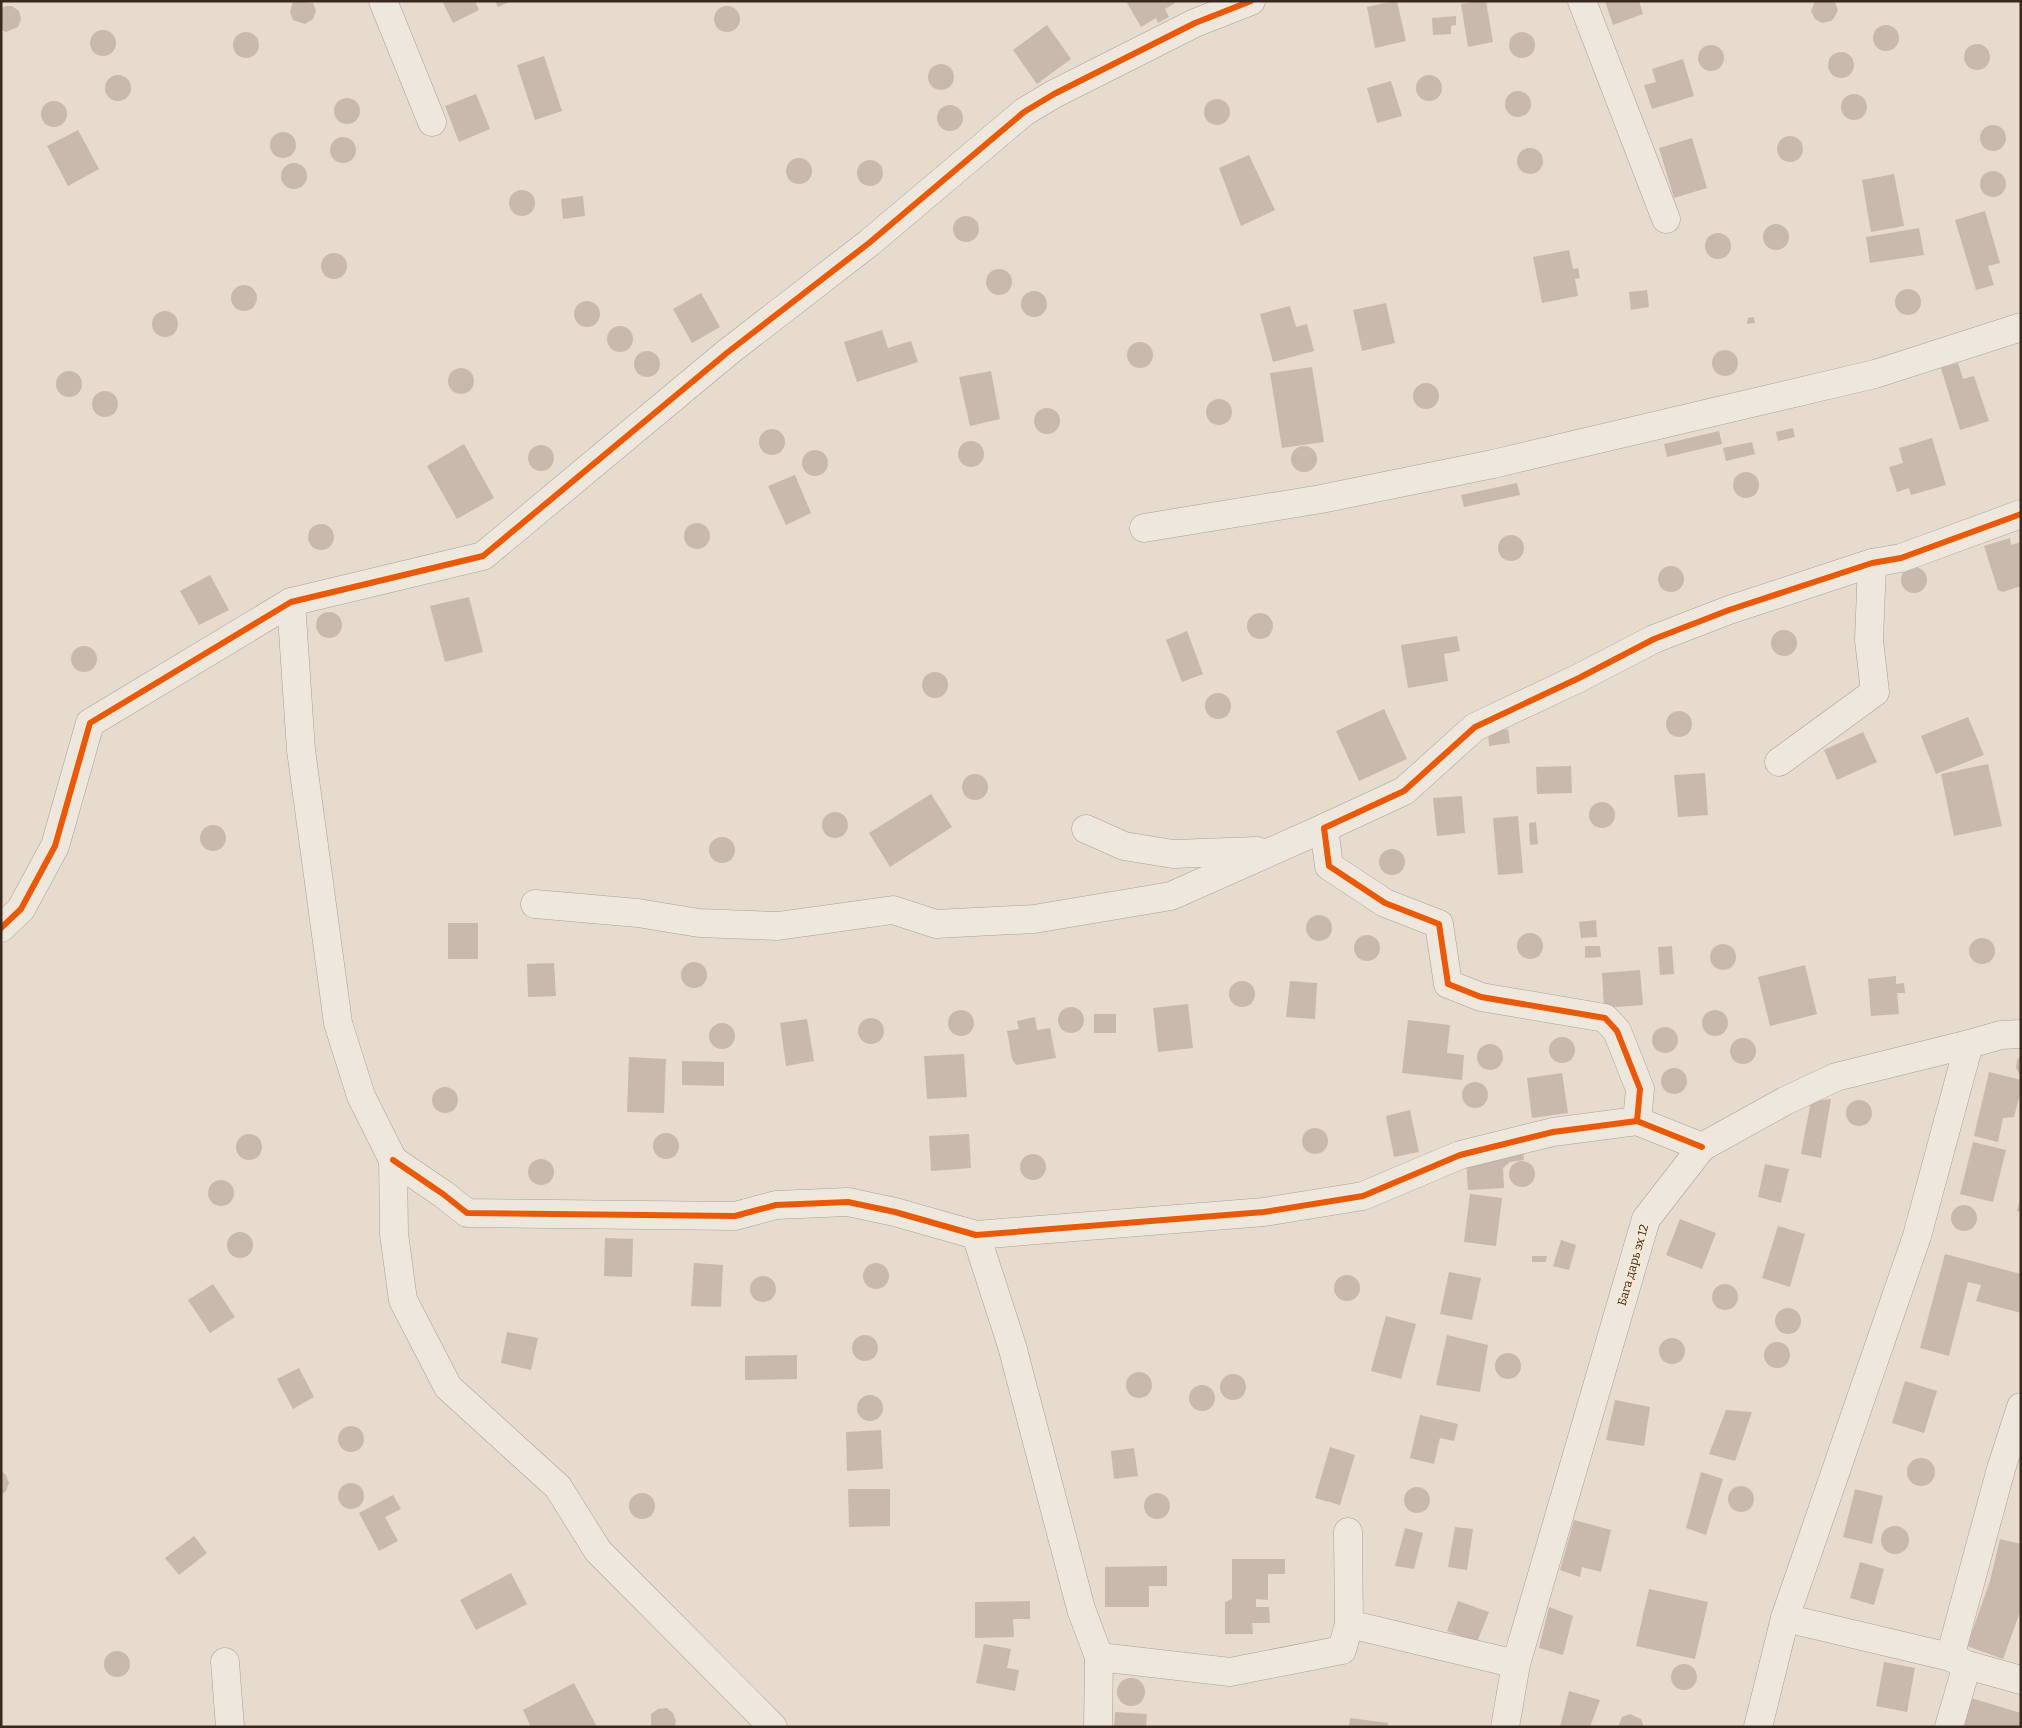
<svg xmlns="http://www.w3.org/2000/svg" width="2022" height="1728" viewBox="0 0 2022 1728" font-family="Bitter,serif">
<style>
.building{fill:#c9b9ad}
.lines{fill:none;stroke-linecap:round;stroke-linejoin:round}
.street-casing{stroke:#aba095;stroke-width:29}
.street{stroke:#ede7de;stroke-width:28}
.cycleway-casing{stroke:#f7e8d2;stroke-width:9}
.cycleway{stroke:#e8590c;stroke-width:6}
.labels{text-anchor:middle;stroke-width:4.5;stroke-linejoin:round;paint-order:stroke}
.street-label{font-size:12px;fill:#39281d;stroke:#f7e8d2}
</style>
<rect width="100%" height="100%" fill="#e6dbcc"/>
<g class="building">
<polygon points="293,1 313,3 316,11 313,19 305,24 293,20 290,12"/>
<polygon points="448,1 475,1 479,10 453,23 443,3"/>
<polygon points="495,1 512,1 498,7"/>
<polygon points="1126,1 1174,1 1175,3 1165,9 1169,17 1158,23 1156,18 1141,27"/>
<polygon points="1393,1 1397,1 1406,41 1375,48 1367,7"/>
<polygon points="1478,1 1486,1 1493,42 1468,47 1461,4"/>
<polygon points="1605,1 1639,1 1643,14 1613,25"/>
<polygon points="1815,1 1835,2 1838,10 1834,18 1831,21 1822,23 1815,19 1811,11"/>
<circle cx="727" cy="19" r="13"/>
<polygon points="7,6 12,6 19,11 21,19 18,27 6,32 1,30 1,8"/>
<polygon points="1456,16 1456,25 1451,26 1451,34 1433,35 1432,18"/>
<circle cx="1886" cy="38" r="13"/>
<polygon points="1047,25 1071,59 1037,84 1013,50"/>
<circle cx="103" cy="43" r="13"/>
<circle cx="246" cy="45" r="13"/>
<circle cx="1522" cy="45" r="13"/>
<circle cx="1977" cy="57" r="13"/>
<circle cx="1711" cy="58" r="13"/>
<circle cx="1841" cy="65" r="13"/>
<polygon points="544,56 562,111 535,120 517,65"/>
<polygon points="1683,59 1694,96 1652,109 1644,85 1656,82 1652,69"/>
<circle cx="941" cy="77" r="13"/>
<circle cx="118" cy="88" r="13"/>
<circle cx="1429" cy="88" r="13"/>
<polygon points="1391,81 1402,116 1377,123 1367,88"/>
<circle cx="1518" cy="104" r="13"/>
<polygon points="476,94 490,129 459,142 445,106"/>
<circle cx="1854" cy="107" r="13"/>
<circle cx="347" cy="111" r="13"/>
<circle cx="1217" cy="112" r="13"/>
<circle cx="54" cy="114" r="13"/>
<circle cx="950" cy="118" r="13"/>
<circle cx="1993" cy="138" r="13"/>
<polygon points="78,130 99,169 68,186 47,146"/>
<circle cx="283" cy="145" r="13"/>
<circle cx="1790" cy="149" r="13"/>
<circle cx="343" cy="150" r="13"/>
<polygon points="1692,138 1707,188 1674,198 1659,148"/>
<circle cx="1530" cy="161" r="13"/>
<polygon points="1249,155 1275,210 1241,226 1219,168"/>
<circle cx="799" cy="171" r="13"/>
<circle cx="870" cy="173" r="13"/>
<circle cx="294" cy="176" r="13"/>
<circle cx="1993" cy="184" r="13"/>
<polygon points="1894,174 1904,226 1871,232 1862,180"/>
<circle cx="522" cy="203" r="13"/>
<polygon points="583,196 585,216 563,219 561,199"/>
<polygon points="1985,211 2000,263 1988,266 1994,285 1976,290 1955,220"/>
<circle cx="966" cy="229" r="13"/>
<circle cx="1776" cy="237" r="13"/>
<polygon points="1919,228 1924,255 1870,263 1866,237"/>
<circle cx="1718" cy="246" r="13"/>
<polygon points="1569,250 1573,269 1578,268 1580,278 1575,279 1578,296 1542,303 1533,257"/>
<circle cx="334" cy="266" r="13"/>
<circle cx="999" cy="282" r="13"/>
<circle cx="244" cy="298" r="13"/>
<circle cx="1908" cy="302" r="13"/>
<polygon points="1647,290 1649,307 1631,310 1629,292"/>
<circle cx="1034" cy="304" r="13"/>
<polygon points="701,293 720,327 692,343 673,309"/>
<circle cx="587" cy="314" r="13"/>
<polygon points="1386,303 1395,343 1362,351 1353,310"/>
<polygon points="1290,306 1296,327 1307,324 1314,351 1273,362 1260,314"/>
<circle cx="165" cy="324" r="13"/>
<polygon points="1754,317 1755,323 1747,324 1748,318"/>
<circle cx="620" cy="339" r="13"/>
<polygon points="882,330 888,348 911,341 918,362 857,382 844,342"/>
<circle cx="1140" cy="355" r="13"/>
<circle cx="1725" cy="363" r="13"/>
<circle cx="647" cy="364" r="13"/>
<polygon points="1958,363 1963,379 1974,376 1989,421 1960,430 1941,368"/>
<polygon points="1312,367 1324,442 1282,448 1270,373"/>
<circle cx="461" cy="381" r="13"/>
<polygon points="991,371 1000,419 970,426 959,377"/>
<circle cx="69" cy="384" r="13"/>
<circle cx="1426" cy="396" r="13"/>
<circle cx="105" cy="404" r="13"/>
<circle cx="1219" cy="412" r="13"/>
<circle cx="1047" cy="421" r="13"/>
<polygon points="1793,428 1795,437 1778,441 1776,432"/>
<circle cx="772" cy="442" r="13"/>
<polygon points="1719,431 1722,444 1667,457 1664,444"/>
<polygon points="1932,438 1946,485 1911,495 1909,488 1897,492 1889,467 1903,463 1899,448"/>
<circle cx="971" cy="454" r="13"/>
<polygon points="1752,442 1755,454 1726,461 1723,448"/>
<polygon points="464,444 494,498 457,519 427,466"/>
<circle cx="541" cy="458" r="13"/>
<circle cx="1304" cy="459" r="13"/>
<circle cx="815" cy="463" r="13"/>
<circle cx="1746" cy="485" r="13"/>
<polygon points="795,475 811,513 786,525 768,486"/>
<polygon points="1517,483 1520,495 1464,507 1461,495"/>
<circle cx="697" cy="536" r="13"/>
<circle cx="321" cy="537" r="13"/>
<circle cx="1511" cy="548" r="13"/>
<polygon points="2010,538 2011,545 2021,542 2021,586 2003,592 1998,590 1984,546"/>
<circle cx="1671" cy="579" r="13"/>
<circle cx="1914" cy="580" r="13"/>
<polygon points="210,575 229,610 199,625 180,591"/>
<polygon points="469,597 483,652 445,662 430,606"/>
<circle cx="329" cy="625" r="13"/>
<circle cx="1260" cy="626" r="13"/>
<circle cx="1784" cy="643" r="13"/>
<polygon points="1187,631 1203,674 1182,682 1166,640"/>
<polygon points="1457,636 1460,651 1444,654 1448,681 1408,688 1401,645"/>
<circle cx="84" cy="659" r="13"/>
<circle cx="935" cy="685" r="13"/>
<circle cx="1218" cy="706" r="13"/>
<polygon points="1384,709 1407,759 1359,781 1336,731"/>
<circle cx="1679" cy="724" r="13"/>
<polygon points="1968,717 1984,755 1936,774 1921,736"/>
<polygon points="1508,729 1510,743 1489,746 1488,732"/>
<polygon points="1863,732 1877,762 1837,780 1824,750"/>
<polygon points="1988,764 2002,826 1954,836 1941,774"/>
<polygon points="1571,766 1572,793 1537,794 1536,767"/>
<polygon points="1705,773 1708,815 1678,817 1674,775"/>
<circle cx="975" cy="787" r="13"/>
<polygon points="931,794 952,827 890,867 869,833"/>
<polygon points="1462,796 1465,833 1437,836 1433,798"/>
<circle cx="1602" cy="815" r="13"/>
<circle cx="835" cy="825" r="13"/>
<polygon points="1518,816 1523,873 1498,875 1493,818"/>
<polygon points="1536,822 1538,844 1530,845 1529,823"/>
<circle cx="213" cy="838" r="13"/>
<circle cx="722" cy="850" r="13"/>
<circle cx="1392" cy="862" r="13"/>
<circle cx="1319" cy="928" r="13"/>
<polygon points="1596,920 1597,937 1581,938 1579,922"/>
<rect x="448" y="923" width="30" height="36"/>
<circle cx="1530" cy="946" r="13"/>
<circle cx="1367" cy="948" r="13"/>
<circle cx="1982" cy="951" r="13"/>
<circle cx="1723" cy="957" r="13"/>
<polygon points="1585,946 1600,946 1601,957 1585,958"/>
<polygon points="1672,946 1674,974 1660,975 1658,947"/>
<circle cx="694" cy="975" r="13"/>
<polygon points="554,963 556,996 528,997 527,964"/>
<polygon points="1805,965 1817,1014 1770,1026 1758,977"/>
<polygon points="1640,970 1643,1005 1604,1008 1602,973"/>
<polygon points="1896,976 1896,984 1904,983 1905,993 1897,993 1899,1014 1871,1016 1868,979"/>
<circle cx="1242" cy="994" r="13"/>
<polygon points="1290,981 1317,983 1315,1019 1286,1017"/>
<polygon points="1188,1004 1193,1048 1158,1052 1153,1008"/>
<circle cx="1071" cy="1020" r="13"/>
<circle cx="961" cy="1023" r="13"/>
<circle cx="1715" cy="1023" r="13"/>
<rect x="1094" y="1014" width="22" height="19"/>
<polygon points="1035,1017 1037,1030 1050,1028 1056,1058 1016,1065 1012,1059 1007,1031 1019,1029 1017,1021"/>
<circle cx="871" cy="1031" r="13"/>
<polygon points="807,1019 814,1061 786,1066 780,1023"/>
<polygon points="1408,1020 1450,1025 1447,1053 1464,1055 1462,1080 1402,1073"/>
<circle cx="722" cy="1036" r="13"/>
<circle cx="1665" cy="1040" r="13"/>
<circle cx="1562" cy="1050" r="13"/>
<circle cx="1743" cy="1051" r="13"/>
<circle cx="1490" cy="1057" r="13"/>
<polygon points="964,1054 967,1097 927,1099 924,1056"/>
<polygon points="2021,1056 2021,1077 2016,1068 2017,1060"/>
<polygon points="629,1057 666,1059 664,1113 627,1112"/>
<polygon points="682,1061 724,1062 724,1086 682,1085"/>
<circle cx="1674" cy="1081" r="13"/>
<polygon points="1989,1072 2021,1080 2021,1091 2014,1117 2003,1118 1998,1142 1974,1136"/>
<polygon points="1562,1073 1568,1113 1532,1118 1527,1078"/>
<circle cx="1475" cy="1095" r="13"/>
<circle cx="445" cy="1100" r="13"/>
<polygon points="1831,1099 1821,1158 1801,1154 1811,1101"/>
<circle cx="1859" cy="1113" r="13"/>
<polygon points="1410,1110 1419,1152 1394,1157 1386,1116"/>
<circle cx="1315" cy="1141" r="13"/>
<circle cx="666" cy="1146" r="13"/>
<polygon points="969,1134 971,1168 931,1171 929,1136"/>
<circle cx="249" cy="1147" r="13"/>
<polygon points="1973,1142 2006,1150 1993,1202 1960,1194"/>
<polygon points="1523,1148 1524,1160 1510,1162 1503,1168 1504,1188 1468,1190 1466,1161"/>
<circle cx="1033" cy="1167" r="13"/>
<circle cx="541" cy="1172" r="13"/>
<circle cx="1522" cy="1174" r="13"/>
<polygon points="1765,1164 1789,1169 1781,1203 1758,1197"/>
<circle cx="221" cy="1193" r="13"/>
<polygon points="1470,1194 1502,1198 1496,1246 1464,1242"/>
<polygon points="2020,1199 2021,1199 2021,1212 2017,1211"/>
<circle cx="1964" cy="1218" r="13"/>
<polygon points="1680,1219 1716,1233 1702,1269 1666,1255"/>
<polygon points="1778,1226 1805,1234 1790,1287 1762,1278"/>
<circle cx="240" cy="1245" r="13"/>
<polygon points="605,1238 633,1239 632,1277 604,1276"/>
<polygon points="1561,1240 1576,1245 1569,1270 1553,1266"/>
<polygon points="1945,1254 2021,1274 2021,1313 1976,1301 1981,1285 1968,1282 1949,1356 1920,1348"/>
<polygon points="1532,1256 1547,1256 1546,1262 1532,1262"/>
<circle cx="876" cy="1276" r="13"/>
<polygon points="694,1263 723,1265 721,1307 691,1306"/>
<polygon points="1449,1272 1481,1278 1472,1320 1440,1314"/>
<circle cx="1347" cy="1288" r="13"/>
<circle cx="763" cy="1289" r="13"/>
<circle cx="1725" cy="1297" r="13"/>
<polygon points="213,1284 235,1317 210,1333 188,1300"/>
<circle cx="1788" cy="1321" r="13"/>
<polygon points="1386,1316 1416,1324 1401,1379 1371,1371"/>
<polygon points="507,1332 538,1338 531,1370 501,1363"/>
<circle cx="865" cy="1348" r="13"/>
<polygon points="1447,1335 1488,1345 1480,1392 1436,1385"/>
<circle cx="1672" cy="1351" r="13"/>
<circle cx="1777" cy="1355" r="13"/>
<circle cx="1508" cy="1366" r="13"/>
<polygon points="797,1355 797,1379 745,1380 745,1356"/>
<polygon points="299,1368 314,1397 293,1409 277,1379"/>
<circle cx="1139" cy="1385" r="13"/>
<circle cx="1233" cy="1387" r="13"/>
<polygon points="1905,1381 1937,1391 1924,1433 1892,1423"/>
<circle cx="1202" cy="1398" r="13"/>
<circle cx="870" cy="1408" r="13"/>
<polygon points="1615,1400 1650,1407 1644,1446 1606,1440"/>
<polygon points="1726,1410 1752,1412 1735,1461 1709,1454"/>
<polygon points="1420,1415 1458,1424 1454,1441 1440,1438 1434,1464 1410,1458"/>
<circle cx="351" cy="1439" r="13"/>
<polygon points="881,1430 883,1469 847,1471 846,1432"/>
<polygon points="1330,1447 1355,1455 1340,1505 1315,1498"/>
<polygon points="1134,1448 1138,1476 1114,1479 1111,1451"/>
<circle cx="1921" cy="1472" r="14"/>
<polygon points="1,1471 6,1475 9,1483 6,1491 1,1495"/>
<polygon points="1701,1472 1723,1479 1706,1535 1686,1528"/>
<circle cx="351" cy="1496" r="13"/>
<circle cx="1741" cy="1499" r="13"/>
<circle cx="1417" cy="1500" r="13"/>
<polygon points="848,1489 890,1489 890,1526 849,1527"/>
<polygon points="1855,1489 1883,1496 1872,1544 1843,1537"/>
<circle cx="642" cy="1506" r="13"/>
<circle cx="1157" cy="1506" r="13"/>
<polygon points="393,1495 401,1509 385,1517 398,1541 379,1551 359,1513"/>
<polygon points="1574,1520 1611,1530 1601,1572 1582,1567 1580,1577 1560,1570"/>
<circle cx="1895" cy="1540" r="14"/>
<polygon points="1455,1527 1473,1529 1467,1570 1448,1567"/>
<polygon points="1405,1528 1423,1533 1414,1569 1395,1566"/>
<polygon points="194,1536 207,1553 179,1575 165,1558"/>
<polygon points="2000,1539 2021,1544 2021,1609 2003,1659 1967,1646 1990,1581"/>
<polygon points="1232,1559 1285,1559 1285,1574 1268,1574 1268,1600 1256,1599 1256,1607 1269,1607 1270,1623 1252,1623 1253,1634 1225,1634 1225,1602 1232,1599"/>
<polygon points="1860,1562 1884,1569 1874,1605 1850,1598"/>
<polygon points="1167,1566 1167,1586 1149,1586 1149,1607 1105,1607 1105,1567"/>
<polygon points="511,1573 527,1604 476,1630 460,1600"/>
<polygon points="1649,1589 1708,1602 1695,1659 1636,1646"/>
<polygon points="1030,1601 1030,1619 1013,1619 1014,1637 975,1638 975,1602"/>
<polygon points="1458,1601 1489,1612 1477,1642 1447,1631"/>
<polygon points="1549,1607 1573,1616 1563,1655 1539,1648"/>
<polygon points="984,1644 1011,1649 1007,1668 1019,1670 1015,1691 976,1683"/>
<circle cx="117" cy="1664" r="13"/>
<polygon points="1884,1662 1915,1668 1907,1712 1876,1706"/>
<circle cx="1684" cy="1677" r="13"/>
<circle cx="1131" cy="1692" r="14"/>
<polygon points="574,1683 597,1727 531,1727 523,1710"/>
<polygon points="1569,1691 1600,1700 1590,1727 1560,1727"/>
<polygon points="1971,1698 2021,1713 2021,1727 1964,1727"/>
<polygon points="667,1708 673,1713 676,1721 675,1727 651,1727 651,1714 658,1709"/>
<polygon points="1115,1712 1147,1714 1146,1727 1114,1727"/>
<polygon points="1630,1714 1641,1719 1644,1727 1618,1727 1622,1717"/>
<polygon points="1350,1718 1388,1723 1388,1727 1349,1727"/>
</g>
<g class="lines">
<defs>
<g id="street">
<polyline points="383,1 432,122"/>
<polyline points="1582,1 1666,219"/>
<polyline points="1144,528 1321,499 1493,464 1875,374 2021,327"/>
<polyline points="291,602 301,750 338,1023 361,1096 393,1160 394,1234 403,1300 448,1387 558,1487 598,1551 773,1727"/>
<polyline points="1779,762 1875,692 1869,640 1872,563"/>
<polyline points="1086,829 1124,846 1173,854 1257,851"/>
<polyline points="535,904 638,913 699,923 778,926 893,910 936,924 1034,919 1171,896 1324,828"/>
<polyline points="1,928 21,909 55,846 90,723 291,602 483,556 728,352 869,243 1024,112 1054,94 1195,23 1251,1"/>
<polyline points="1637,1121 1640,1089 1617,1031 1605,1018 1481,997 1448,984 1439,924 1385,903 1329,866 1324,828 1404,791 1475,727 1579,678 1654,639 1729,610 1872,563 1901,558 2021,514"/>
<polyline points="393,1160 443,1194 467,1213 735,1216 776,1205 848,1202 895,1212 976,1235 1264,1212 1363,1196 1460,1155 1553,1132 1637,1121 1702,1147"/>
<polyline points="976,1235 1012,1346 1081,1609 1099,1657 1098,1727"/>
<polyline points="1348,1532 1349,1624"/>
<polyline points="1785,1618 1950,1657 1967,1665 2021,1680"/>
<polyline points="1099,1657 1230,1672 1342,1650 1349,1624 1516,1664"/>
<polyline points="1950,1657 2001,1469 2021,1407"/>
<polyline points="225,1662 230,1727"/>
<polyline points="1505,1727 1516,1664 1646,1219 1702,1147 1785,1101 1836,1077 1969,1044 2001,1035 2021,1034"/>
<polyline points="1758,1727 1785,1618 1917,1236 1969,1044"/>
<polyline points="1949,1727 1967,1665"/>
</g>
</defs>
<use href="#street" class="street-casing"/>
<use href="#street" class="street"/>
<defs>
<g id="cycleway">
<polyline points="1,928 21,909 55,846 90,723 291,602 483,556 728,352 869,243 1024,112 1054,94 1195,23 1251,1"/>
<polyline points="1637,1121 1640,1089 1617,1031 1605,1018 1481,997 1448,984 1439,924 1385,903 1329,866 1324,828 1404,791 1475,727 1579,678 1654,639 1729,610 1872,563 1901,558 2021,514"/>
<polyline points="393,1160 443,1194 467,1213 735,1216 776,1205 848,1202 895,1212 976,1235 1264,1212 1363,1196 1460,1155 1553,1132 1637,1121 1702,1147"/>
</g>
</defs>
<use href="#cycleway" class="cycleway-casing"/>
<use href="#cycleway" class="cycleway"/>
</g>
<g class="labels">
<g class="street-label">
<text transform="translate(1633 1265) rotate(-74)" y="4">Бага дарь эх 12</text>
</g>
</g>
<rect width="2022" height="1728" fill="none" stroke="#39281d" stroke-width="5"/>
</svg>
